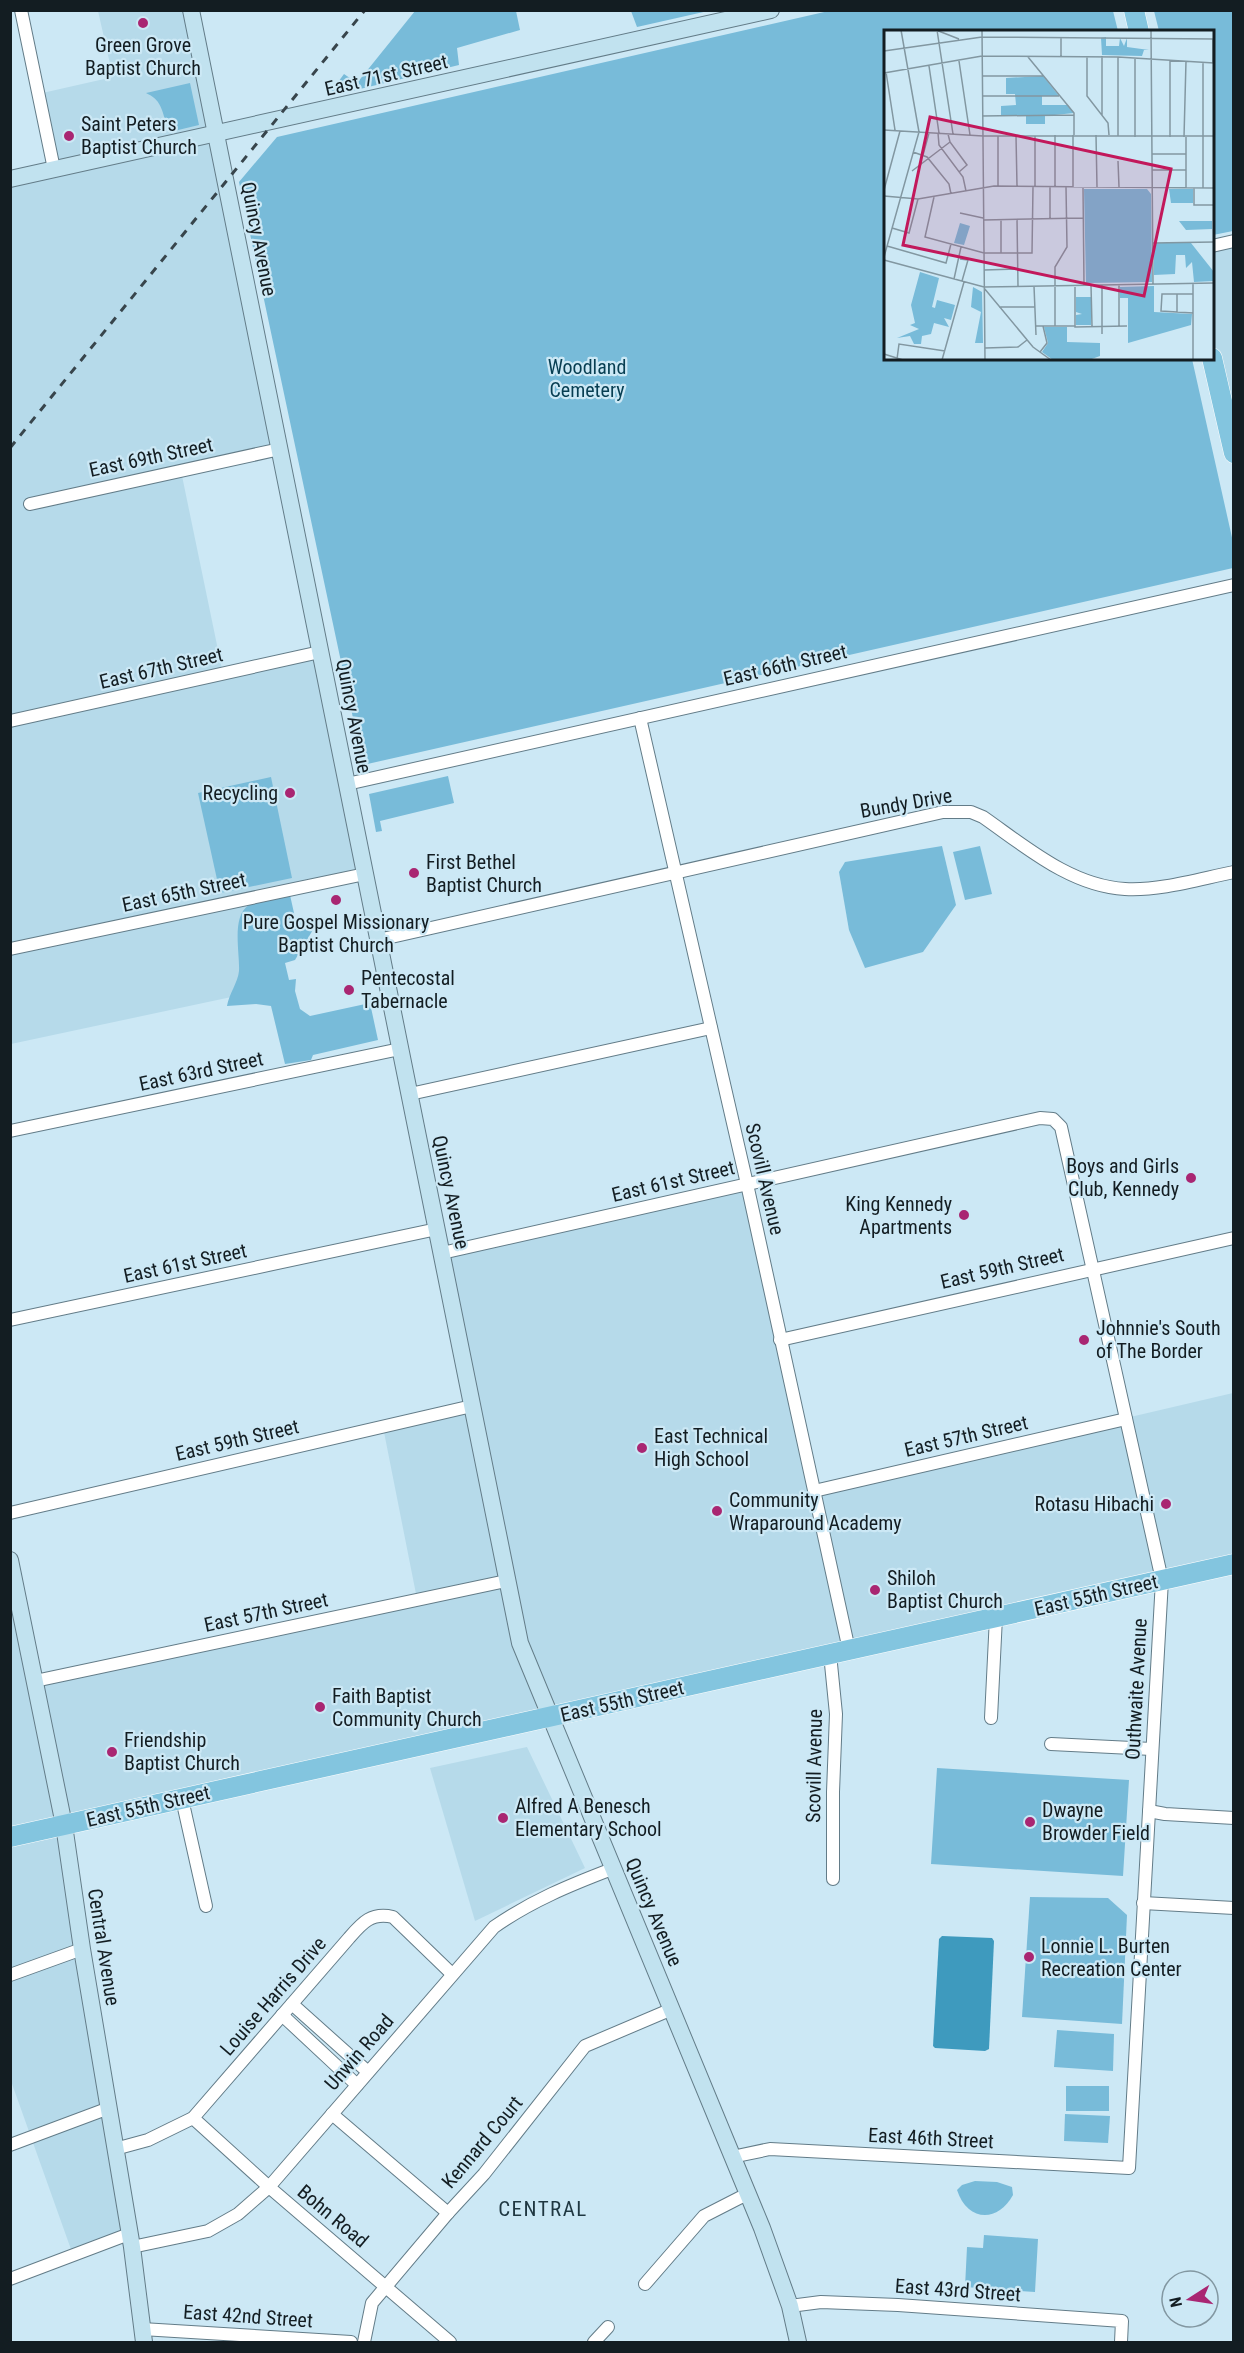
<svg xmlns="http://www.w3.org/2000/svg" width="1244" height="2353" viewBox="0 0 1244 2353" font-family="'Roboto Condensed',sans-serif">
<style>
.built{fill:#b6daea}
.green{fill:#78bbd9}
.water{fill:#3e9abe}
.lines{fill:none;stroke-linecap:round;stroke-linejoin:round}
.street-casing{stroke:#637c88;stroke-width:14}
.secondary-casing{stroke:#637c88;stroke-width:18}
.primary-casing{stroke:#fff;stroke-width:21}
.street{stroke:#fff;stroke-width:12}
.secondary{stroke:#c1e2ef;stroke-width:16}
.primary{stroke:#83c5df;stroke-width:20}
.rail{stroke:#38454c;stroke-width:3;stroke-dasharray:8 8;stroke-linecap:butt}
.poi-dot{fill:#a92672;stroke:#cce8f5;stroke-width:2}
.labels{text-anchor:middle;stroke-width:4.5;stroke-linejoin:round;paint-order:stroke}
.poi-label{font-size:20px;fill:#131d22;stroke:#cce8f5;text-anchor:start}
.street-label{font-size:20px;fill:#131d22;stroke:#cce8f5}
.park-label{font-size:20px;fill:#073e52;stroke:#cce8f5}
.neighbourhood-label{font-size:21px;letter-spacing:1.5px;fill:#1f3741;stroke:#cce8f5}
.inset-road{fill:none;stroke:#8297a1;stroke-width:1.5}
.view{fill:#c2185b;fill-opacity:0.15;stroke:#c2185b;stroke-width:3}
.inset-edge{fill:none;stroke:#131d22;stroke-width:3}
</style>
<rect width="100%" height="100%" fill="#cce8f5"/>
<g class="built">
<polygon points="98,11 191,11 280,449 181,471 223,674 320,652 365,874 259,896 278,987 11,1044 10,179 54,169 38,94 113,77"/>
<polygon points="1233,241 1233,453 1213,358 1212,246"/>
<polygon points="747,1184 814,1491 1233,1393 1233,1564 65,1825 129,2234 73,2255 11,2081 10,1560 35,1680 417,1599 383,1427 472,1405 442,1253"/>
<polygon points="527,1747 585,1868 475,1921 430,1768"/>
</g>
<g class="green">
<polygon points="833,10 1113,11 1118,31 886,32 886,358 1192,359 1233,542 1233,568 363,765 239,182 277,137"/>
<polygon points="415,11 516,11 520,30 457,48 459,65 327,97 344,74 357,83"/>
<polygon points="631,11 631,10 708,11 637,27"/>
<polygon points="1154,11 1233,11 1233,231 1213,235 1212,32 1159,31"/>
<path d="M 190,83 L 199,125 L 174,131 L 172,119 L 165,119 C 161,106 159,99 146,93 Z"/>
<polygon points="448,776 454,803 380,821 382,831 376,832 369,794"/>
<polygon points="271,777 292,878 220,893 198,793"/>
<polygon points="942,846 956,905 923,952 865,968 849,930 839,872 845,862"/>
<polygon points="980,846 992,894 965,900 953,852"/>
<path d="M 290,895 L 296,922 L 313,920 L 314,928 L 295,960 L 285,963 L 289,980 L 296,979 L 295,991 L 300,1009 L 310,1016 L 370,1003 L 378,1040 L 313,1055 L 311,1060 L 285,1064 L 271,1006 L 256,1004 L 227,1006 C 229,994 238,982 239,971 C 240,953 231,916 249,905 C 257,900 280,898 290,895 Z"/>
<polygon points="937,1768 1129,1780 1123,1876 931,1864"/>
<polygon points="1030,1897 1108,1898 1127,1915 1122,2024 1022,2017"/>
<polygon points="1057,2030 1114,2034 1113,2071 1054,2067"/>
<rect x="1066" y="2086" width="43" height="25"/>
<polygon points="1065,2114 1110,2116 1108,2143 1064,2141"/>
<path d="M 975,2181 L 997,2182 L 1012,2187 L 1013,2195 C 997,2224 967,2221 957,2190 L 962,2185 Z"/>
<polygon points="984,2235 1038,2239 1035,2292 965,2287 967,2247 983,2248"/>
</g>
<polygon class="water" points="942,1936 992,1938 994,1941 989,2049 985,2051 935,2048 933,2046 939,1939"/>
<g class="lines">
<defs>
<g id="street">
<polyline points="21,10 54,169"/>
<polyline points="1212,246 1234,241"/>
<polyline points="30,504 280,449"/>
<polyline points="640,718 747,1184 849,1650"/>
<polyline points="10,721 320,652"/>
<polyline points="347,784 1234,585"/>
<path d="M 378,940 L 943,812 L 971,812 L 983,817 C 1026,847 1071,886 1125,889 C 1160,891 1199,879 1234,872"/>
<polyline points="10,949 365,874"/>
<polyline points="410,1094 711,1028"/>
<polyline points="10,1131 400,1049"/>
<polyline points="442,1253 1040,1118 1053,1119 1061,1127 1162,1580 1129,2168 770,2149 732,2157"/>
<polyline points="10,1320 437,1229"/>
<polyline points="780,1340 1234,1238"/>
<polyline points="814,1491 1126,1419"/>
<polyline points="10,1513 472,1406"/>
<polyline points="830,1654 836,1714 833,1792 833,1879"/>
<polyline points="35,1681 506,1581"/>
<polyline points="991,1718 996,1617"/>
<polyline points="1051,1744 1152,1749"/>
<polyline points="182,1799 206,1906"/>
<polyline points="1149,1811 1165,1814 1234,1818"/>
<polyline points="1143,1903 1234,1908"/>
<polyline points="10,1975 82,1949"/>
<polyline points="292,2004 368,2072"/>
<polyline points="282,2015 357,2085"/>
<polyline points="332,2114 448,2213"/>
<polyline points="193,2118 269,2187 450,2342"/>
<polyline points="10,2145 109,2108"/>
<path d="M 115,2149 L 148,2140 L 193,2118 L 349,1938 C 362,1923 371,1912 393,1917 L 452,1974"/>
<path d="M 132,2247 L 208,2231 L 238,2214 L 269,2187 L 494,1927 C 531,1901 570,1885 612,1869"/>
<polyline points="10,2279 129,2234"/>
<polyline points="645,2284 704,2216 747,2194"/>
<polyline points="790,2306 821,2302 898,2305 1122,2321 1121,2342"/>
<polyline points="142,2329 351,2342"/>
<polyline points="364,2342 372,2303 448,2213 484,2174 585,2046 672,2009"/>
<polyline points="594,2342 608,2327"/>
</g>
<g id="secondary">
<polyline points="191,10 520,1643 762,2228 790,2306 798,2342"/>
<polyline points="10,179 771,10"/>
<polyline points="10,1560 64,1825 82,1949 132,2247 144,2342"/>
</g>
<g id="primary">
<polyline points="1134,10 1139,32"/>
<polyline points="1212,358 1234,453"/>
<polyline points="10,1837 1234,1564"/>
</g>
</defs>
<use href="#street" class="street-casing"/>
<use href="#secondary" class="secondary-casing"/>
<use href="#primary" class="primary-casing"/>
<use href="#street" class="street"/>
<use href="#secondary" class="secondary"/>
<use href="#primary" class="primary"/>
<polyline class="rail" points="10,448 365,10"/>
</g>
<g class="poi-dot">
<circle cx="143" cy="23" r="6"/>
<circle cx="69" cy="136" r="6"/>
<circle cx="290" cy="793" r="6"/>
<circle cx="414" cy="873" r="6"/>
<circle cx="336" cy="900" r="6"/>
<circle cx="349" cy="990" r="6"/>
<circle cx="1191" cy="1178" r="6"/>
<circle cx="964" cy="1215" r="6"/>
<circle cx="1084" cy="1340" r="6"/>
<circle cx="642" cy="1448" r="6"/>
<circle cx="1166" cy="1504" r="6"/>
<circle cx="717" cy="1511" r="6"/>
<circle cx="875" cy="1590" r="6"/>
<circle cx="320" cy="1707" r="6"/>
<circle cx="112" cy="1752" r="6"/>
<circle cx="503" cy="1818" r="6"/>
<circle cx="1030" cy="1822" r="6"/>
<circle cx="1029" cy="1957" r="6"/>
</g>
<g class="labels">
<g class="poi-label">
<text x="143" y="52" text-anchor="middle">Green Grove<tspan x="143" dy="23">Baptist Church</tspan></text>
<text x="81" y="131">Saint Peters<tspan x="81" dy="23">Baptist Church</tspan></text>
<text x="278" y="800" text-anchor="end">Recycling</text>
<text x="426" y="869">First Bethel<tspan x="426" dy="23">Baptist Church</tspan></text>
<text x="336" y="929" text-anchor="middle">Pure Gospel Missionary<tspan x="336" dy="23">Baptist Church</tspan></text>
<text x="361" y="985">Pentecostal<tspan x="361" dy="23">Tabernacle</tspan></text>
<text x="1179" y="1173" text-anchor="end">Boys and Girls<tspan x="1179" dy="23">Club, Kennedy</tspan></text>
<text x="952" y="1211" text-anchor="end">King Kennedy<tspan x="952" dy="23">Apartments</tspan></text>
<text x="1096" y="1335">Johnnie's South<tspan x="1096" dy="23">of The Border</tspan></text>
<text x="654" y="1443">East Technical<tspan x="654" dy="23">High School</tspan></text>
<text x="729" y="1507">Community<tspan x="729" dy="23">Wraparound Academy</tspan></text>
<text x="1154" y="1511" text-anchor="end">Rotasu Hibachi</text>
<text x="887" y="1585">Shiloh<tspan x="887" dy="23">Baptist Church</tspan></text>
<text x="332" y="1703">Faith Baptist<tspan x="332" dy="23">Community Church</tspan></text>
<text x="124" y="1747">Friendship<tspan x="124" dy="23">Baptist Church</tspan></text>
<text x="515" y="1813">Alfred A Benesch<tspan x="515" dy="23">Elementary School</tspan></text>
<text x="1042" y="1817">Dwayne<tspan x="1042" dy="23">Browder Field</tspan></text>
<text x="1041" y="1953">Lonnie L. Burten<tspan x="1041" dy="23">Recreation Center</tspan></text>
</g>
<g class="street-label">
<text transform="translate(386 75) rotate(-13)" y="7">East 71st Street</text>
<text transform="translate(259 239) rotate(79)" y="7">Quincy Avenue</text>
<text transform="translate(151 457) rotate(-12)" y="7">East 69th Street</text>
<text transform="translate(785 665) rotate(-13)" y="7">East 66th Street</text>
<text transform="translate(161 668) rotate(-13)" y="7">East 67th Street</text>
<text transform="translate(354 716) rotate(79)" y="7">Quincy Avenue</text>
<text transform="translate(906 803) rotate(-10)" y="7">Bundy Drive</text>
<text transform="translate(184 892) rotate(-12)" y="7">East 65th Street</text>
<text transform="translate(201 1071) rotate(-12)" y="7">East 63rd Street</text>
<text transform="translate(765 1179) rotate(77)" y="7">Scovill Avenue</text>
<text transform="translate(673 1181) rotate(-13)" y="7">East 61st Street</text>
<text transform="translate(451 1192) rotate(78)" y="7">Quincy Avenue</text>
<text transform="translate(185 1263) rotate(-12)" y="7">East 61st Street</text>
<text transform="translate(1002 1268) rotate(-13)" y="7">East 59th Street</text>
<text transform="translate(966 1436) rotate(-13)" y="7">East 57th Street</text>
<text transform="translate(237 1440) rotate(-13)" y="7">East 59th Street</text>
<text transform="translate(1096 1595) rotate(-13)" y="7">East 55th Street</text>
<text transform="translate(266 1612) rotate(-12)" y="7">East 57th Street</text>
<text transform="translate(1136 1689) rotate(-87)" y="7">Outhwaite Avenue</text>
<text transform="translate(622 1701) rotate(-13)" y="7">East 55th Street</text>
<text transform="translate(814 1766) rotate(-89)" y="7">Scovill Avenue</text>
<text transform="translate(148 1806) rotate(-13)" y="7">East 55th Street</text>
<text transform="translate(654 1912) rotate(67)" y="7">Quincy Avenue</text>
<text transform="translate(104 1947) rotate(81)" y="7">Central Avenue</text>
<text transform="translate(273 1996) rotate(-49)" y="7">Louise Harris Drive</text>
<text transform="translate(359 2052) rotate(-49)" y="7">Unwin Road</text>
<text transform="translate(931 2138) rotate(3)" y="7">East 46th Street</text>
<text transform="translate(482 2142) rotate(-50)" y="7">Kennard Court</text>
<text transform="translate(333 2216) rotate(40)" y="7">Bohn Road</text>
<text transform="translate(958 2290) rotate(4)" y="7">East 43rd Street</text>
<text transform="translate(248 2316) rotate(4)" y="7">East 42nd Street</text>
</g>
<g class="park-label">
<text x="587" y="374">Woodland<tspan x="587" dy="23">Cemetery</tspan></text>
</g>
<g class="neighbourhood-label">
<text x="543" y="2216">CENTRAL</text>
</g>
</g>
<g transform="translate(884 30)">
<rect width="330" height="330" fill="#cce8f5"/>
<path d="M 222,7 L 222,16 L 235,16 L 236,8 L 240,16 L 243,8 L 243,17 L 265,20 L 260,20 L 258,26 L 218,25 L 217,8 ZM 159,46 L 175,66 L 158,66 L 158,75 L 184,75 L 190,83 L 161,86 L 161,94 L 142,94 L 142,86 L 117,86 L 117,76 L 132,75 L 131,64 L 122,64 L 122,48 ZM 200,159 L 263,159 L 267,164 L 268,252 L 202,253 ZM 285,159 L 309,159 L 309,173 L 287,173 ZM 295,191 L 328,191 L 328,199 L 302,200 ZM 76,193 L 86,196 L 80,215 L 70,213 ZM 270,213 L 307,213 L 330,242 L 330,251 L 310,252 L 308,232 L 302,238 L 301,225 L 292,225 L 291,244 L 270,245 ZM 36,242 L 55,248 L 48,277 L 51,278 L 53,270 L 71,275 L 67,290 L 60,288 L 65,297 L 50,293 L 47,304 L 38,306 L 37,314 L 30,314 L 26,306 L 13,308 L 35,299 L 26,295 L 31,293 L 27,275 ZM 270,256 L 270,282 L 308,284 L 307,295 L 244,313 L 244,268 L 236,268 L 236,257 ZM 89,257 L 98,262 L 99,313 L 91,313 L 97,282 L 87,277 ZM 192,267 L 207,267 L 207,295 L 192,295 L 192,285 L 198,284 L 192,282 ZM 160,297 L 183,297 L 183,312 L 216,313 L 216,326 L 205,330 L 169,330 L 158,322 L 164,313 Z" fill="#78bbd9"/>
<path class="inset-road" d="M 52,0 L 75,9M 53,0 L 69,104M 98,0 L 101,330M 267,0 L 269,254M 177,7 L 177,27M 0,21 L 98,7 L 330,9M 203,26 L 203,66 L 224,93 L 225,105M 218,26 L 218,85M 144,27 L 190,83 L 190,105M 234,27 L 234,106M 251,28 L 251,107M 286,30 L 286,107M 75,31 L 86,105M 319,32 L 319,106M 329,33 L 329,9M 45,36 L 55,103M 2,42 L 11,100M 0,43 L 98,26 L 234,27 L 330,33M 98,46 L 159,46M 98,66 L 175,66M 98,86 L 190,85M 0,100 L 99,106 L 330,106M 54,103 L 55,115 L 79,147 L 82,161M 64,104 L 66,112 L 83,135 L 75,142M 212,105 L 213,157M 132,106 L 133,156M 151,106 L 151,157M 319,106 L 319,158M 300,107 L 302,31M 302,107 L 302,158M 29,122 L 43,127 L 65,154 L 67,164M 268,124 L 302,124M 39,125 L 45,103M 234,131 L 235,157M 268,140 L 302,140M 28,141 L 66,112M 114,156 L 114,106M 166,157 L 166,189M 171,157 L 171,105M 189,157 L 189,105M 199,157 L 200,255M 310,158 L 310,175 L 330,175M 0,160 L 16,101M 0,166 L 34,169 L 110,156 L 330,158M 50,167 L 41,207 L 100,223 L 148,223 L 149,157M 76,183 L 99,188M 117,189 L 117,223M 133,189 L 134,256M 100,190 L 199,188M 8,198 L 25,203 L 34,169M 269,213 L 330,212M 3,216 L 62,233 L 67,214M 0,227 L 35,102 L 17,0M 76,229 L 84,230 L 78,251M 0,230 L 100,257 L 330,253M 100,240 L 133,239M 70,249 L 77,217M 309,254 L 309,330M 191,255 L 191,297 L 243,296M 207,255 L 208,296M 218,255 L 218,304M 150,256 L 152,305M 100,258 L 149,317 L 167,330M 293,264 L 293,283M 309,264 L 278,264 L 277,281 L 309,283M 115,277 L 151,277M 151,296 L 191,296M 171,296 L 171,237 L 183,217 L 182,157M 235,296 L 235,255M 101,318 L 134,317 L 143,310M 156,322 L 163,313 L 159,296M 0,324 L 19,330M 13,329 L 15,314 L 61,321M 58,330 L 80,252"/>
<path class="view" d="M 46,87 L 287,139 L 260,266 L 19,215 Z"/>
<rect width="330" height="330" class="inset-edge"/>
</g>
<rect width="1244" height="2353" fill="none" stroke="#131d22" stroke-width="24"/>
<g transform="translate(1190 2299) rotate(258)"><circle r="28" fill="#cce8f5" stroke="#8297a1" stroke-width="1.5"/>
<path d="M0-4.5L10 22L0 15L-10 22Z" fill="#a92672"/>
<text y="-9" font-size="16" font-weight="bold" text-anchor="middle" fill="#131d22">N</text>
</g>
</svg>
